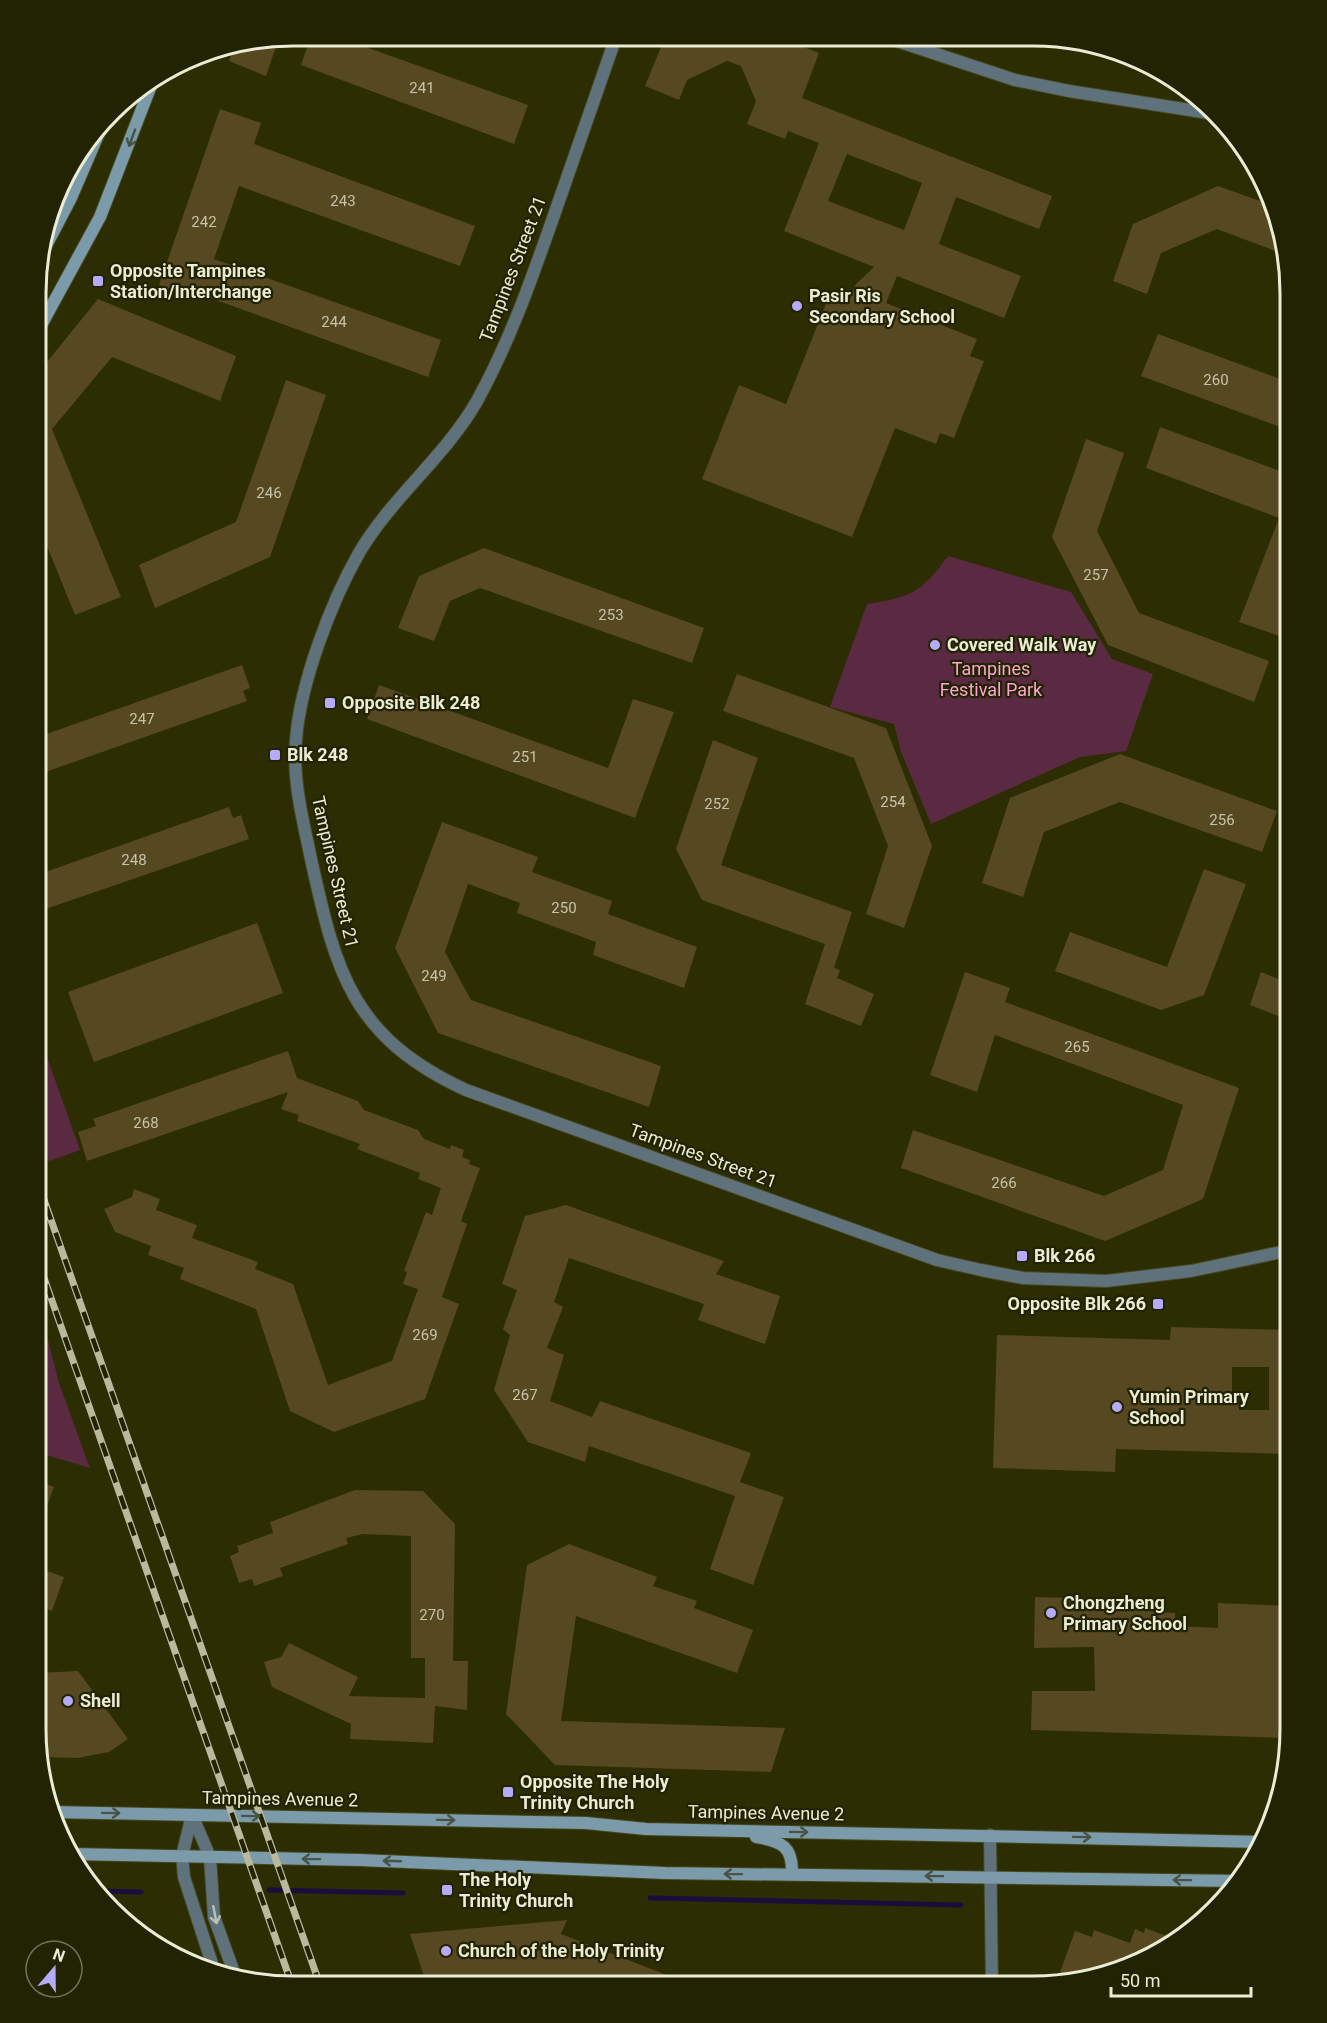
<svg xmlns="http://www.w3.org/2000/svg" width="1327" height="2023" viewBox="0 0 1327 2023" font-family="Roboto,sans-serif">
<style>
.green{fill:#592a41}
.lines{fill:none;stroke-linecap:round;stroke-linejoin:round}
.stream{stroke:#1a0c3c;stroke-width:5}
.building{fill:#564820;fill-rule:evenodd}
.minor-casing{stroke:#474820;stroke-width:14}
.secondary-casing{stroke:#474820;stroke-width:14}
.minor{stroke:#5f727c;stroke-width:12}
.secondary{stroke:#7c9baa;stroke-width:12}
.rail-casing{stroke:#b8b99d;stroke-width:7}
.rail{stroke:#222303;stroke-width:4.5;stroke-dasharray:14;stroke-linecap:butt}
.oneway{stroke:#465346}
.oneway2{stroke:#bac1b6}
.poi-dot{fill:#b6abf8;stroke:#222303;stroke-width:2}
.labels{text-anchor:middle;stroke-width:4.5;stroke-linejoin:round;paint-order:stroke}
.number-label{font-size:15px;fill:#c6c3a8}
.street-label{font-size:18px;fill:#ebecd5;stroke:#222303}
.poi-label{font-size:18px;font-weight:bold;fill:#ebecd5;stroke:#222303;text-anchor:start}
.park-label{font-size:18px;fill:#fea4ce;stroke:#222303}
.rim{fill:none;stroke:#ebecd5;stroke-width:3}
</style>
<rect width="100%" height="100%" fill="#2c2d02"/>
<g class="green">
<path d="M 948,556 L 1071,592 L 1112,659 L 1153,674 L 1126,751 L 1080,757 L 931,824 L 901,752 L 894,724 L 830,707 L 867,604 C 911,597 921,593 948,556 Z"/>
<polygon points="37,1029 80,1150 50,1161 37,1153"/>
<polygon points="37,1297 59,1383 90,1468 36,1452"/>
</g>
<g class="lines">
<g class="stream">
<polyline points="269,1890 403,1893"/>
<polyline points="94,1891 141,1892"/>
<polyline points="650,1898 961,1905"/>
</g>
</g>
<g class="building">
<polygon points="311,36 335,36 528,105 514,144 301,65"/>
<path d="M 665,37 L 778,37 L 819,53 L 802,98 L 1052,196 L 1039,229 L 956,197 L 939,244 L 1021,276 L 1004,318 L 897,276 L 886,303 L 977,339 L 970,356 L 984,361 L 954,438 L 940,433 L 936,444 L 895,428 L 852,537 L 702,479 L 739,385 L 786,404 L 831,291 L 850,298 L 856,284 L 874,267 L 784,231 L 819,143 L 788,131 L 785,139 L 747,124 L 756,101 L 741,66 L 727,61 L 687,80 L 679,100 L 645,86 ZM 847,154 L 922,183 L 904,230 L 828,201 Z"/>
<polygon points="279,38 266,76 229,61 235,46"/>
<polygon points="220,109 261,123 254,144 475,226 460,266 239,186 214,259 441,340 428,377 202,295 200,300 159,285"/>
<polygon points="1218,186 1274,206 1283,254 1217,229 1161,253 1147,294 1113,281 1133,224"/>
<polygon points="98,299 236,356 220,401 112,357 52,429 121,597 75,615 38,524 38,373"/>
<polygon points="1158,334 1291,383 1291,431 1141,376"/>
<polygon points="286,380 326,395 270,557 155,608 139,565 236,522"/>
<polygon points="1160,427 1291,475 1291,613 1282,637 1239,622 1279,518 1146,468"/>
<polygon points="1086,439 1124,453 1097,531 1139,613 1269,661 1254,702 1108,645 1052,537"/>
<polygon points="484,548 704,628 692,663 480,588 450,601 434,641 398,628 419,576"/>
<polygon points="242,665 250,688 243,691 247,701 37,775 38,737"/>
<polygon points="737,674 886,728 932,846 904,928 866,914 888,846 854,758 723,711"/>
<polygon points="379,685 608,768 633,699 674,712 635,818 367,719"/>
<polygon points="713,740 758,758 721,865 852,912 834,968 840,970 837,978 874,994 861,1026 805,1004 825,944 702,900 676,849"/>
<polygon points="1120,754 1277,811 1262,852 1120,802 1044,832 1023,897 982,883 1010,798"/>
<polygon points="229,807 233,818 241,815 249,839 37,912 37,875"/>
<polygon points="442,822 538,857 532,872 612,901 608,914 697,947 684,988 593,955 596,942 517,913 520,903 468,884 445,952 471,1000 661,1066 649,1107 438,1033 395,948"/>
<polygon points="1204,869 1246,884 1204,995 1161,1010 1055,971 1070,932 1167,967"/>
<polygon points="257,923 283,993 94,1062 68,992"/>
<polygon points="965,972 1010,988 1005,1002 1239,1088 1203,1199 1105,1241 901,1168 913,1130 1104,1196 1163,1170 1183,1105 995,1035 977,1092 930,1075"/>
<polygon points="1261,972 1291,984 1291,1021 1250,1005"/>
<polygon points="288,1051 297,1078 358,1101 364,1110 418,1130 424,1139 450,1149 451,1145 464,1150 462,1157 470,1160 469,1164 480,1168 461,1221 467,1224 442,1297 459,1304 425,1399 334,1432 290,1411 256,1309 180,1279 184,1268 148,1255 151,1246 115,1232 104,1209 132,1197 134,1189 160,1199 156,1210 197,1225 192,1238 258,1262 255,1269 293,1284 328,1385 392,1361 418,1289 403,1284 407,1272 404,1271 426,1212 432,1215 441,1188 418,1179 420,1173 357,1149 360,1144 297,1121 299,1115 281,1109 288,1092 87,1161 78,1132 96,1126 93,1119"/>
<polygon points="566,1205 724,1261 716,1274 780,1296 765,1344 698,1320 704,1304 569,1258 554,1302 563,1307 547,1348 564,1355 550,1401 592,1417 600,1401 751,1453 740,1482 784,1497 753,1585 710,1569 735,1496 589,1446 585,1462 528,1442 494,1390 510,1335 503,1329 517,1290 502,1284 525,1216"/>
<path d="M 1171,1327 L 1291,1330 L 1291,1454 L 1116,1449 L 1115,1472 L 993,1468 L 997,1335 L 1170,1340 ZM 1232,1367 L 1269,1367 L 1269,1410 L 1239,1410 L 1239,1397 L 1232,1397 Z"/>
<polygon points="36,1480 54,1487 38,1530 36,1530"/>
<polygon points="355,1490 423,1491 455,1524 453,1661 468,1661 467,1710 435,1706 433,1743 350,1739 351,1724 272,1687 264,1662 281,1657 289,1643 358,1677 349,1696 425,1698 425,1658 411,1658 411,1536 363,1534 346,1538 348,1544 280,1568 283,1576 254,1586 252,1579 239,1583 230,1556 239,1552 237,1546 273,1533 270,1522"/>
<polygon points="569,1544 657,1577 653,1586 697,1601 694,1608 753,1630 737,1673 576,1616 561,1721 785,1728 771,1772 555,1765 506,1714 527,1565"/>
<polygon points="36,1567 64,1577 52,1611 36,1605"/>
<polygon points="1035,1597 1154,1600 1154,1612 1175,1613 1175,1626 1218,1628 1218,1603 1290,1606 1290,1738 1031,1730 1032,1691 1095,1691 1094,1647 1034,1648"/>
<polygon points="78,1671 128,1739 109,1752 77,1758 41,1757 36,1730 36,1673"/>
<polygon points="567,1920 561,1934 695,1986 427,1985 410,1934"/>
<polygon points="1145,1928 1177,1940 1132,1967 1056,1983 1075,1931 1092,1937 1094,1930 1130,1943 1135,1929 1144,1933"/>
</g>
<g class="lines">
<defs>
<g id="minor">
<path d="M 616,37 C 595,97 574,158 553,218 C 531,281 509,343 477,401 C 445,457 391,498 359,553 C 331,602 300,684 296,740 C 292,780 303,820 311,859 C 336,973 352,1037 466,1090 L 937,1260 L 981,1270 L 1023,1278 L 1106,1281 L 1191,1271 L 1291,1250"/>
<polyline points="888,38 1015,80 1069,91 1215,114"/>
<polyline points="192,1815 210,1857 214,1917 236,1978"/>
<polyline points="192,1815 182,1856 184,1877 215,1973"/>
<polyline points="990,1835 992,1987"/>
</g>
<g id="secondary">
<polyline points="38,261 71,198 102,126"/>
<polyline points="38,331 100,217 152,83"/>
<polyline points="52,1812 586,1823 646,1829 1263,1842"/>
<path d="M 756,1837 C 782,1841 793,1847 792,1874"/>
<polyline points="71,1854 360,1860 665,1873 1240,1881"/>
</g>
</defs>
<use href="#minor" class="minor-casing"/>
<use href="#secondary" class="secondary-casing"/>
<use href="#minor" class="minor"/>
<use href="#secondary" class="secondary"/>
<defs>
<g id="rail">
<polyline points="37,1180 320,1985"/>
<polyline points="37,1258 292,1985"/>
</g>
</defs>
<use href="#rail" class="rail-casing"/>
<use href="#rail" class="rail"/>
</g>
<defs><path id="oneway-shaft" d="M-6 0H5M1.5-3L5.5 0L1.5 3" fill="none" stroke-width="1.6" stroke-linecap="round" stroke-linejoin="round" transform="scale(1.5)"/></defs>
<g class="oneway">
<use href="#oneway-shaft" transform="translate(132 138) rotate(110)"/>
<use href="#oneway-shaft" transform="translate(111 1813) rotate(1)"/>
<use href="#oneway-shaft" transform="translate(251 1816) rotate(1)"/>
<use href="#oneway-shaft" transform="translate(446 1820) rotate(1)"/>
<use href="#oneway-shaft" transform="translate(799 1832) rotate(1)"/>
<use href="#oneway-shaft" transform="translate(1082 1837) rotate(1)"/>
<use href="#oneway-shaft" transform="translate(311 1859) rotate(-179)"/>
<use href="#oneway-shaft" transform="translate(392 1861) rotate(-178)"/>
<use href="#oneway-shaft" transform="translate(733 1874) rotate(-179)"/>
<use href="#oneway-shaft" transform="translate(934 1876) rotate(-179)"/>
<use href="#oneway-shaft" transform="translate(1182 1880) rotate(-179)"/>
</g>
<use class="oneway2" href="#oneway-shaft" transform="translate(215 1915) rotate(79)"/>
<g class="poi-dot">
<rect x="92" y="275" width="12" height="12" rx="3"/>
<circle cx="797" cy="306" r="6"/>
<circle cx="935" cy="645" r="6"/>
<rect x="324" y="697" width="12" height="12" rx="3"/>
<rect x="269" y="749" width="12" height="12" rx="3"/>
<rect x="1016" y="1250" width="12" height="12" rx="3"/>
<rect x="1152" y="1298" width="12" height="12" rx="3"/>
<circle cx="1117" cy="1407" r="6"/>
<circle cx="1051" cy="1613" r="6"/>
<circle cx="68" cy="1701" r="6"/>
<rect x="502" y="1786" width="12" height="12" rx="3"/>
<rect x="441" y="1884" width="12" height="12" rx="3"/>
<circle cx="446" cy="1951" r="6"/>
</g>
<g class="labels">
<g class="number-label">
<text x="422" y="93">241</text>
<text x="343" y="206">243</text>
<text x="204" y="227">242</text>
<text x="334" y="327">244</text>
<text x="1216" y="385">260</text>
<text x="269" y="498">246</text>
<text x="1096" y="580">257</text>
<text x="611" y="620">253</text>
<text x="142" y="724">247</text>
<text x="525" y="762">251</text>
<text x="893" y="807">254</text>
<text x="717" y="809">252</text>
<text x="1222" y="825">256</text>
<text x="134" y="865">248</text>
<text x="564" y="913">250</text>
<text x="434" y="981">249</text>
<text x="1077" y="1052">265</text>
<text x="146" y="1128">268</text>
<text x="1004" y="1188">266</text>
<text x="425" y="1340">269</text>
<text x="525" y="1400">267</text>
<text x="432" y="1620">270</text>
</g>
<g class="street-label">
<text transform="translate(513 269) rotate(-69)" y="6">Tampines Street 21</text>
<text transform="translate(335 872) rotate(77)" y="6">Tampines Street 21</text>
<text transform="translate(703 1156) rotate(20)" y="6">Tampines Street 21</text>
<text transform="translate(280 1799) rotate(1)" y="6">Tampines Avenue 2</text>
<text transform="translate(766 1813) rotate(1)" y="6">Tampines Avenue 2</text>
</g>
<g class="poi-label">
<text x="110" y="277">Opposite Tampines<tspan x="110" dy="21">Station/Interchange</tspan></text>
<text x="809" y="302">Pasir Ris<tspan x="809" dy="21">Secondary School</tspan></text>
<text x="947" y="651">Covered Walk Way</text>
<text x="342" y="709">Opposite Blk 248</text>
<text x="287" y="761">Blk 248</text>
<text x="1034" y="1262">Blk 266</text>
<text x="1146" y="1310" text-anchor="end">Opposite Blk 266</text>
<text x="1129" y="1403">Yumin Primary<tspan x="1129" dy="21">School</tspan></text>
<text x="1063" y="1609">Chongzheng<tspan x="1063" dy="21">Primary School</tspan></text>
<text x="80" y="1707">Shell</text>
<text x="520" y="1788">Opposite The Holy<tspan x="520" dy="21">Trinity Church</tspan></text>
<text x="459" y="1886">The Holy<tspan x="459" dy="21">Trinity Church</tspan></text>
<text x="458" y="1957">Church of the Holy Trinity</text>
</g>
<g class="park-label">
<text x="991" y="675">Tampines<tspan x="991" dy="21">Festival Park</tspan></text>
</g>
</g>
<path d="M0 0H1327V2023H0ZM293 46H1033A247 247 0 0 1 1280 293V1729A247 247 0 0 1 1033 1976H293A247 247 0 0 1 46 1729V293A247 247 0 0 1 293 46Z" fill="#222303" fill-rule="evenodd"/>
<path class="rim" d="M293 46H1033A247 247 0 0 1 1280 293V1729A247 247 0 0 1 1033 1976H293A247 247 0 0 1 46 1729V293A247 247 0 0 1 293 46Z"/>
<g transform="translate(54 1969) rotate(20)"><circle r="28" fill="#222303" stroke="#727357" stroke-width="1.5"/>
<path d="M0-4.5L10 22L0 15L-10 22Z" fill="#b6abf8"/>
<text y="-9" font-size="16" font-weight="bold" text-anchor="middle" fill="#ebecd5">N</text>
</g>
<path d="M1111 1987v9h140v-9" fill="none" stroke="#ebecd5" stroke-width="3"/>
<text x="1120" y="1987" font-size="18" fill="#ebecd5" stroke="#222303" stroke-width="4.5" paint-order="stroke">50 m</text>
</svg>
